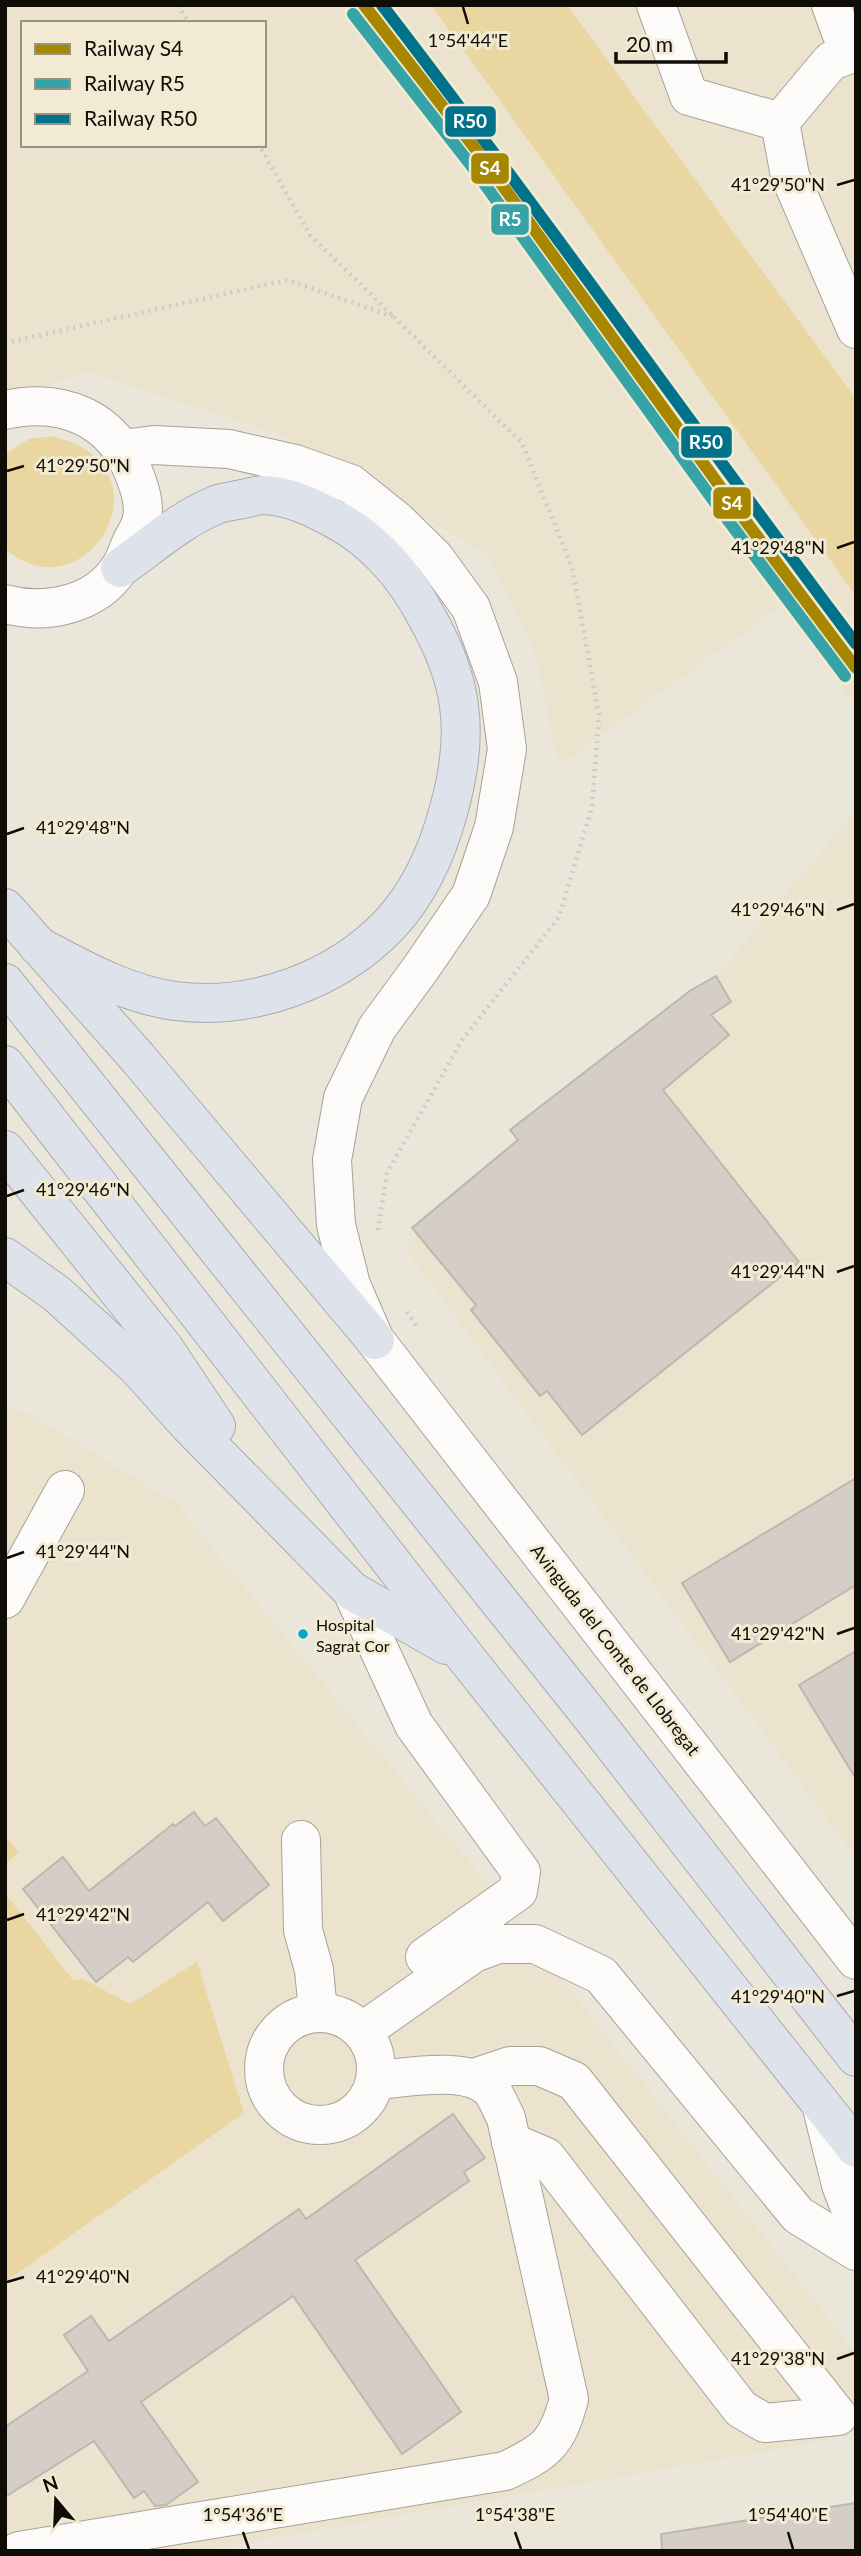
<svg xmlns="http://www.w3.org/2000/svg" width="861" height="2556" viewBox="0 0 861 2556" font-family="Lato,sans-serif">
<style>
.built{fill:#ebe3cd;fill-rule:evenodd}
.green{fill:#e9d6a0}
.building{fill:#d5cec7;stroke:#beb7b0;stroke-width:2}
.lines{fill:none;stroke-linecap:round;stroke-linejoin:round}
.minor-casing{stroke:#a5a299;stroke-width:40}
.highway-casing{stroke:#a8abb0;stroke-width:40}
.path{stroke:#cccac7;stroke-width:4.5;stroke-dasharray:2 5;stroke-linecap:butt}
.minor{stroke:#fcfbf9;stroke-width:38}
.highway{stroke:#dee3eb;stroke-width:38}
.rail-1-casing{stroke:#f2ead3;stroke-width:18}
.rail-2-casing{stroke:#f2ead3;stroke-width:18}
.rail-3-casing{stroke:#f2ead3;stroke-width:18}
.rail-1{stroke:#a78600;stroke-width:12}
.rail-2{stroke:#36a4a7;stroke-width:12}
.rail-3{stroke:#00738a;stroke-width:12}
.ticks{fill:none;stroke:#0f0d06;stroke-width:2.5}
.bus-dot{fill:#00a9ce;stroke:#f2ead3;stroke-width:2.5}
.labels{text-anchor:middle;stroke-width:6;stroke-linejoin:round;paint-order:stroke}
.bus-label{font-size:16px;fill:#0f0d06;stroke:#f2ead3;text-anchor:start}
.street-label{font-size:18px;fill:#0f0d06;stroke:#f2ead3}
.ticks-label{font-size:18px;text-anchor:middle;fill:#0f0d06;stroke:#f2ead3;stroke-width:6;stroke-linejoin:round;paint-order:stroke}
.line-badge{stroke:#f2ead3;stroke-width:2.5}
.badge-label{font-size:19px;text-anchor:middle;font-weight:bold;fill:#fff}
</style>
<rect width="100%" height="100%" fill="#ebe6da"/>
<g class="built">
<path d="M 5,5 L 431,5 L 856,596 L 856,707 L 780,607 L 559,765 L 535,654 L 485,553 L 282,435 L 87,372 L 5,400 ZM 23,23 L 264,23 L 264,145 L 23,145 Z"/>
<polygon points="566,5 856,5 856,403"/>
<polygon points="856,810 856,1858 405,1249 719,973"/>
<polygon points="5,1408 28,1413 176,1503 475,1869 856,2353 856,2435 201,2551 5,2551"/>
</g>
<g class="green">
<polygon points="431,5 567,5 856,399 856,596"/>
<path d="M 52,436 C 178,466 86,619 5,549 L 5,454 L 29,439 Z"/>
<polygon points="5,1835 19,1853 5,1864"/>
<polygon points="5,1893 73,1980 83,1979 130,2004 197,1962 244,2113 5,2282"/>
</g>
<g class="building">
<polygon points="716,976 731,1002 711,1015 729,1035 663,1090 799,1262 582,1435 547,1391 540,1396 471,1310 476,1305 412,1228 518,1140 510,1130 691,990"/>
<polygon points="856,1478 856,1585 730,1662 682,1583"/>
<polygon points="856,1651 856,1779 799,1685"/>
<polygon points="194,1812 205,1826 216,1818 269,1885 223,1921 208,1902 133,1962 128,1957 96,1982 23,1889 63,1857 89,1891 173,1824 175,1826"/>
<polygon points="453,2114 485,2158 464,2172 469,2181 355,2260 461,2412 402,2454 293,2296 141,2402 198,2482 166,2505 155,2506 144,2491 134,2498 94,2441 5,2497 5,2427 88,2371 64,2335 91,2316 109,2341 299,2209 306,2219"/>
<polygon points="856,2503 856,2551 662,2551 661,2534"/>
</g>
<g class="lines">
<defs>
<g id="minor">
<polyline points="656,5 689,96 780,122"/>
<polyline points="831,5 849,54"/>
<polyline points="856,52 831,61 780,122 790,176 856,329"/>
<path d="M 5,410 C 62,397 114,418 135,476 C 140,489 145,504 142,518 C 141,526 135,535 131,543 C 128,550 125,560 120,567 C 97,605 45,615 5,604"/>
<polyline points="122,449 154,445 229,449 295,464 351,484 396,520 434,557 471,608 498,682 507,749 494,827 471,895 421,968 377,1028 343,1098 332,1160 336,1225 351,1285 375,1340 856,1960"/>
<polyline points="352,1591 414,1725 521,1872 518,1891 425,1957"/>
<polyline points="5,1599 65,1490"/>
<polyline points="301,1840 303,1930 314,1970 318,2011"/>
<circle cx="320" cy="2069" r="56"/>
<polyline points="363,2031 474,1953 498,1944 535,1944 601,1975 798,2215 856,2251"/>
<polyline points="474,2078 510,2066 539,2066 574,2081 838,2416 765,2423 741,2409 546,2157 511,2142"/>
<polyline points="821,2104 841,2185 856,2224"/>
<path d="M 19,2551 L 505,2471 C 546,2452 557,2444 569,2399 L 506,2118 C 501,2109 497,2096 490,2089 C 467,2065 406,2078 376,2080"/>
</g>
<g id="highway">
<polyline points="5,908 137,1057 375,1340"/>
<path d="M 38,946 C 82,969 125,994 175,1001 C 252,1011 336,981 390,924 C 419,893 438,850 449,809 C 458,776 464,740 459,706 C 455,673 441,642 425,614 C 405,576 374,540 336,520 C 314,508 290,496 264,495 C 256,495 246,499 237,500 C 230,502 222,502 216,505 C 181,519 150,547 120,568"/>
<polyline points="5,983 590,1715 856,2057"/>
<polyline points="5,1065 463,1654 856,2148"/>
<polyline points="5,1150 164,1348 216,1426"/>
<polyline points="5,1257 57,1294 137,1367 188,1424 352,1591 446,1645"/>
</g>
</defs>
<use href="#minor" class="minor-casing"/>
<use href="#highway" class="highway-casing"/>
<g class="path">
<polyline points="178,5 189,23"/>
<polyline points="5,343 287,280 394,317 310,235 259,145"/>
<polyline points="378,1230 387,1173 462,1040 559,917 592,807 599,715 572,567 522,443 394,317"/>
<polyline points="407,1312 418,1328"/>
</g>
<use href="#minor" class="minor"/>
<use href="#highway" class="highway"/>
<defs>
<polyline id="rail-1" points="364,5 481,156 732,503 856,668"/>
<polyline id="rail-2" points="353,14 470,164 721,511 845,676"/>
<path id="rail-3" d="M 382,5 C 544,215 696,432 856,644"/>
</defs>
<use href="#rail-1" class="rail-1-casing"/>
<use href="#rail-2" class="rail-2-casing"/>
<use href="#rail-3" class="rail-3-casing"/>
<use href="#rail-1" class="rail-1"/>
<use href="#rail-2" class="rail-2"/>
<use href="#rail-3" class="rail-3"/>
</g>
<path class="ticks" d="M 463,7 L 468,24M 837,185 L 854,180M 7,471 L 24,466M 837,548 L 854,542M 7,834 L 24,828M 837,910 L 854,904M 7,1196 L 24,1190M 837,1272 L 854,1266M 7,1558 L 24,1552M 837,1634 L 854,1628M 7,1920 L 24,1914M 837,1996 L 854,1991M 7,2282 L 24,2277M 837,2359 L 854,2353M 243,2532 L 249,2549M 515,2532 L 521,2549M 788,2532 L 793,2549"/>
<circle class="bus-dot" cx="303" cy="1634" r="6"/>
<g class="labels">
<g class="bus-label">
<text x="316" y="1631">Hospital<tspan x="316" dy="21">Sagrat Cor</tspan></text>
</g>
<g class="street-label">
<text transform="translate(615 1650) rotate(52)" y="6">Avinguda del Comte de Llobregat</text>
</g>
</g>
<g class="ticks-label">
<text x="468" y="47">1°54'44"E</text>
<text x="778" y="191">41°29'50"N</text>
<text x="83" y="472">41°29'50"N</text>
<text x="778" y="554">41°29'48"N</text>
<text x="83" y="834">41°29'48"N</text>
<text x="778" y="916">41°29'46"N</text>
<text x="83" y="1196">41°29'46"N</text>
<text x="778" y="1278">41°29'44"N</text>
<text x="83" y="1558">41°29'44"N</text>
<text x="778" y="1640">41°29'42"N</text>
<text x="83" y="1921">41°29'42"N</text>
<text x="778" y="2003">41°29'40"N</text>
<text x="83" y="2283">41°29'40"N</text>
<text x="778" y="2365">41°29'38"N</text>
<text x="243" y="2521">1°54'36"E</text>
<text x="515" y="2521">1°54'38"E</text>
<text x="788" y="2521">1°54'40"E</text>
</g>
<g class="line-badge">
<rect x="444" y="105" width="53" height="33" rx="7" fill="#00738a"/>
<rect x="470" y="152" width="40" height="33" rx="7" fill="#a78600"/>
<rect x="490" y="203" width="40" height="33" rx="7" fill="#36a4a7"/>
<rect x="680" y="425" width="53" height="34" rx="7" fill="#00738a"/>
<rect x="712" y="486" width="40" height="34" rx="7" fill="#a78600"/>
</g>
<g class="badge-label">
<text x="470" y="128">R50</text>
<text x="490" y="175">S4</text>
<text x="510" y="226">R5</text>
<text x="706" y="449">R50</text>
<text x="732" y="510">S4</text>
</g>
<rect width="861" height="2556" fill="none" stroke="#0f0d06" stroke-width="14"/>
<rect x="21" y="21" width="245" height="126" fill="#f2ead3" stroke="#979281" stroke-width="2"/>
<rect x="35" y="44" width="35" height="10" fill="#a78600" stroke="#979281" stroke-width="2"/>
<text x="84" y="56" font-size="21" fill="#0f0d06">Railway S4</text>
<rect x="35" y="79" width="35" height="10" fill="#36a4a7" stroke="#979281" stroke-width="2"/>
<text x="84" y="91" font-size="21" fill="#0f0d06">Railway R5</text>
<rect x="35" y="114" width="35" height="10" fill="#00738a" stroke="#979281" stroke-width="2"/>
<text x="84" y="126" font-size="21" fill="#0f0d06">Railway R50</text>
<g transform="translate(56 2500) rotate(341)" stroke="#f2ead3" stroke-width="5" paint-order="stroke">
<path d="M0-5L12 26L0 18L-12 26Z" fill="#0f0d06"/>
<text y="-10" font-size="19" font-weight="bold" text-anchor="middle" fill="#0f0d06">N</text>
</g>
<path d="M616 52v10h110v-10" fill="none" stroke="#0f0d06" stroke-width="3.5"/>
<text x="626" y="52" font-size="21" fill="#0f0d06" stroke="#f2ead3" stroke-width="5" paint-order="stroke">20 m</text>
</svg>
